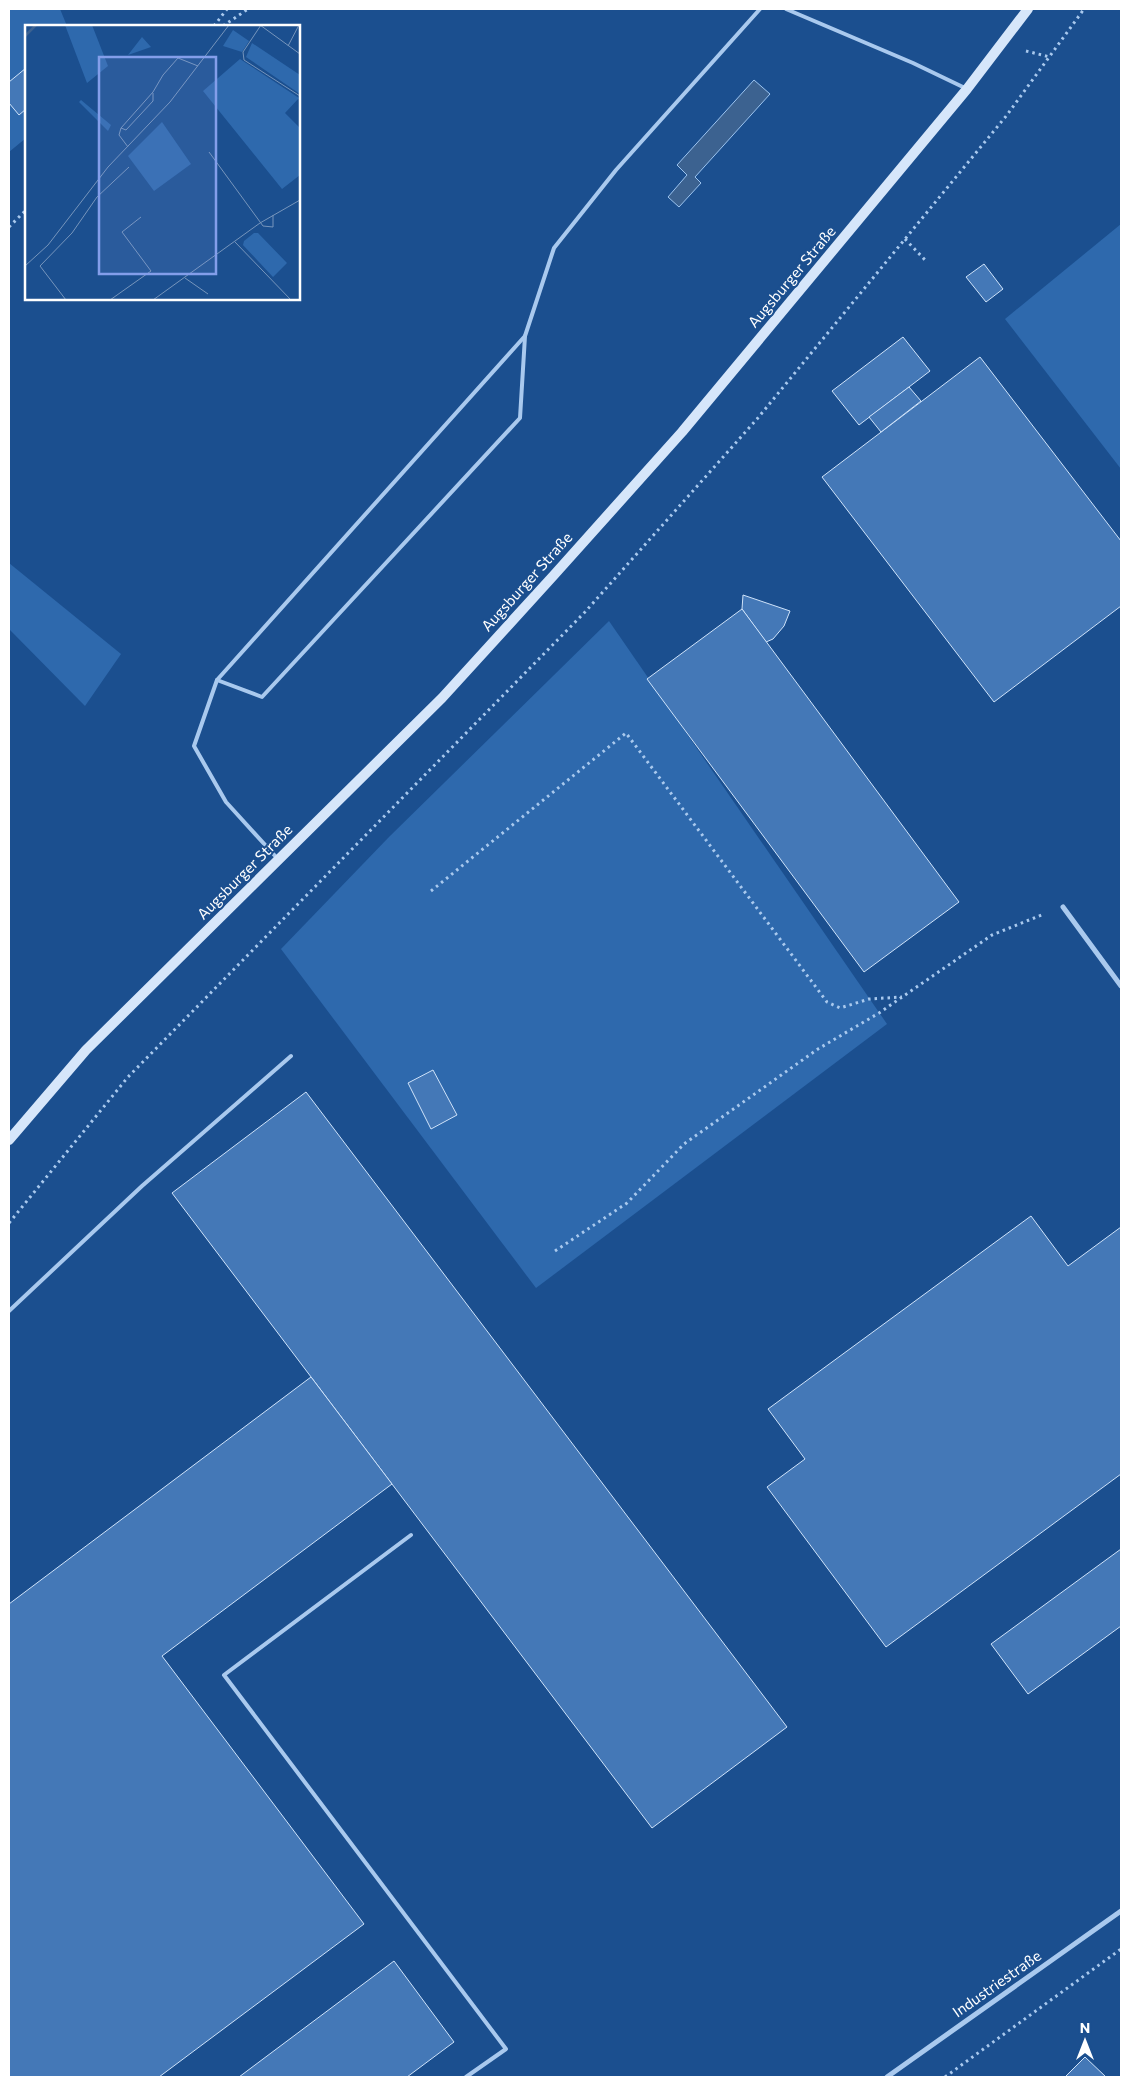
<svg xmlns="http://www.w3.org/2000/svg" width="1130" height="2086" viewBox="0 0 1130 2086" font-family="Commissioner,sans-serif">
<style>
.green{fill:#2e69ad}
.water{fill:#3c6290;stroke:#9cc4f0}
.building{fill:#4478b7;stroke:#cfe3fa}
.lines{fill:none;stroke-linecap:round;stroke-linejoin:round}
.path{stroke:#a9c9ee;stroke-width:3;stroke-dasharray:2.5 4;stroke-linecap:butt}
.service{stroke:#a9c9ee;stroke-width:4}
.minor{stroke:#a9c9ee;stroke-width:5}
.secondary{stroke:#d6e6fa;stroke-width:10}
.labels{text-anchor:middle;stroke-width:4;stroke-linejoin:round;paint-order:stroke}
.street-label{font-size:15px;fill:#fff;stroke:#1b4f8f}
.inset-river{fill:none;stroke:#3c6290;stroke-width:2.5}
.inset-road{fill:none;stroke:#7695bc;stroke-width:1}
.view{fill:#839eea;fill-opacity:0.15;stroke:#839eea;stroke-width:2.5}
.inset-edge{fill:none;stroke:#fff;stroke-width:2.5}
</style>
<rect width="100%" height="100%" fill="#1b4f8f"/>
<g class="green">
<polygon points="9,9 60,9 67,26 26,26 26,138 9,152"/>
<polygon points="1121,224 1121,469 1005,319"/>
<polygon points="9,563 121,654 85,706 9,629"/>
<polygon points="609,621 887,1024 536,1288 281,949 389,837"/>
</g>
<polygon class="water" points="754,80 770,94 695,177 701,183 679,207 668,197 687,175 677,165"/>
<g class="building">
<polygon points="26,68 26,109 19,115 9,103 9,82"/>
<polygon points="984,264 1003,289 986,302 966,277"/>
<polygon points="903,337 930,371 859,425 832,391"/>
<polygon points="980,357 1121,541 1121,606 994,702 822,477"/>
<polygon points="909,387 921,401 881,432 869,417"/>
<polygon points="743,595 790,611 784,626 773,639 766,642 742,609"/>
<polygon points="742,609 959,902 864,972 647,679"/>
<polygon points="433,1070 457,1115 431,1129 408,1083"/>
<polygon points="306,1092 787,1727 652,1828 172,1193"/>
<polygon points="1031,1216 1068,1266 1121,1227 1121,1474 886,1647 767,1487 805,1459 768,1409"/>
<polygon points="311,1377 392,1484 162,1656 364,1924 159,2077 9,2077 9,1604"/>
<polygon points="1121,1549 1121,1626 1028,1694 991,1644"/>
<polygon points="394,1961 454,2042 407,2077 239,2077"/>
<polygon points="1085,2057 1106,2077 1065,2077"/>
</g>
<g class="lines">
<g class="path">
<polyline points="214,26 227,9"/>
<polyline points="223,26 248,9"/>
<polyline points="1026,51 1050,57"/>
<polyline points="9,227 26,210"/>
<polyline points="905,239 927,262"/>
<polyline points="431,891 626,733 827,1002 840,1008 869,999 902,997"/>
<polyline points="9,1223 128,1077 585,612 757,419 1007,115 1084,9"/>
<polyline points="555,1251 627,1203 684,1144 818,1049 879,1013 992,935 1044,914"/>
<polyline points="945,2077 1121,1949"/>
</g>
<g class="service">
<polyline points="786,9 913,63 965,88"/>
<polyline points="217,680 262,697 520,418 525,336"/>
<polyline points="277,858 226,802 194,746 217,680 525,336 554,248 616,170 760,9"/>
<polyline points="9,1311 142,1186 291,1056"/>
<polyline points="411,1535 224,1675 506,2049 466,2077"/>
</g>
<g class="minor">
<polyline points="1063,907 1121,986"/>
<polyline points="887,2077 1121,1911"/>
</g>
<polyline class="secondary" points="9,1140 86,1050 442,698 554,575 682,432 967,89 1028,9"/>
</g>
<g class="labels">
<g class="street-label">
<text transform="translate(792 277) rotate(-50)" y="5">Augsburger Straße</text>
<text transform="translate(527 582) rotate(-48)" y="5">Augsburger Straße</text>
<text transform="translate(245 872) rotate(-45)" y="5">Augsburger Straße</text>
<text transform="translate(997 1984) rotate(-35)" y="5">Industriestraße</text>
</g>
</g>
<g transform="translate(25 25)">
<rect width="275" height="275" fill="#1b4f8f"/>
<path d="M 40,0 L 67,0 L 83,41 L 62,58 ZM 208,5 L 224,16 L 217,27 L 198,21 ZM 117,12 L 126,22 L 103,30 ZM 227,18 L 275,50 L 275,69 L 221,32 ZM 215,34 L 274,73 L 260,88 L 275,103 L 275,150 L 257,164 L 178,66 ZM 56,75 L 86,100 L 83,106 L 54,77 ZM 137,97 L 166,139 L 129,166 L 103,131 ZM 229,208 L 233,208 L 262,238 L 248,252 L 218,220 L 219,216 Z" fill="#2e69ad"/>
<path class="inset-river" d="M 0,11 L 11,0"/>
<path class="inset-road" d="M 235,0 L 275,29M 236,0 L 218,27 L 219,35 L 275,71M 263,21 L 274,0M 96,103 L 101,105 L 128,76 L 128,68M 103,122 L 94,110 L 96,103 L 128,67 L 138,50 L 153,33 L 173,41M 184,127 L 238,201 L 248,202 L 248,190M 210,217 L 266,275M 0,241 L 23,220 L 83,142 L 145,77 L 204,0M 160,253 L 183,269M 41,275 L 15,241 L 47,208 L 72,172 L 104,142M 85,275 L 126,246 L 97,207 L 116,192M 128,275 L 235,198 L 275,175"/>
<path class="view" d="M 74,32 L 191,32 L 191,249 L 74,249 Z"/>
<rect width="275" height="275" class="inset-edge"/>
</g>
<rect width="1130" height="2086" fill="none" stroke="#ffffff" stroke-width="20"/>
<g transform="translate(1085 2041)" stroke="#1b4f8f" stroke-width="4" paint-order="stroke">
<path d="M0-4L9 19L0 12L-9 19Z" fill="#ffffff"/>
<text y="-8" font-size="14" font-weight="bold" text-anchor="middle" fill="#ffffff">N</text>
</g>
</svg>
